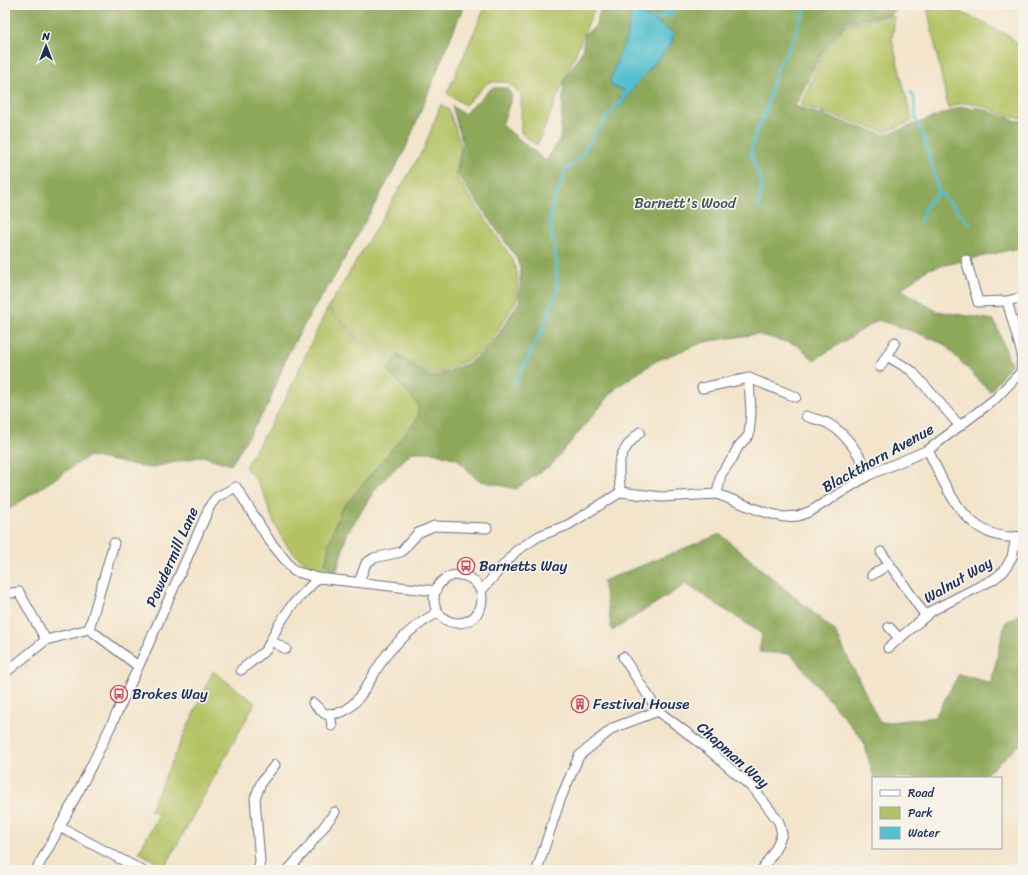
<svg xmlns="http://www.w3.org/2000/svg" width="1028" height="875" viewBox="0 0 1028 875" font-family="Sriracha,sans-serif">
<style>
.green{fill:#b3c264;stroke:#677861}
.forest{fill:#8ea85a;stroke:#546c5c}
.water{fill:#54bfce;stroke:#387796}
.lines{fill:none;stroke-linecap:round;stroke-linejoin:round}
.stream{stroke:#54bfce;stroke-width:3}
.street-casing{stroke:#676e84;stroke-width:11}
.street{stroke:#fff;stroke-width:9}
.labels{text-anchor:middle;stroke-width:3.5;stroke-linejoin:round;paint-order:stroke}
.park-label{font-size:15px;fill:#415460;stroke:#f7f3e8}
.street-label{font-size:15px;fill:#1b2f5e;stroke:#f7f3e8}
.poi-label{font-size:15px;fill:#1b2f5e;stroke:#f7f3e8;text-anchor:start}
</style>
<rect width="100%" height="100%" fill="#f7f3e8"/>
<filter id="ink" filterUnits="userSpaceOnUse"><feTurbulence type="fractalNoise" baseFrequency=".025" numOctaves="2"/><feDisplacementMap in="SourceGraphic" scale="8" xChannelSelector="R" yChannelSelector="G"/><feConvolveMatrix kernelMatrix="1 2 1 2 8 2 1 2 1" color-interpolation-filters="sRGB"/></filter>
<filter id="wash" filterUnits="userSpaceOnUse"><feTurbulence type="fractalNoise" baseFrequency=".012" numOctaves="4" result="noise"/><feDisplacementMap in="SourceGraphic" scale="16" xChannelSelector="R" yChannelSelector="G"/><feGaussianBlur stdDeviation="0.9" result="paint"/><feColorMatrix in="noise" values="0 0 0 0 0 0 0 0 0 0 0 0 0 0 0 0 0 1.4 0 .05"/><feComposite in="paint" operator="in"/></filter>
<g filter="url(#wash)">
<rect width="100%" height="100%" fill="#f3e4ca"/>
<g class="green">
<polygon points="486,5 596,5 537,146 521,133 521,94 507,82 489,82 465,105 447,93"/>
<path d="M 928,5 L 946,5 L 1010,36 L 1023,49 L 1023,118 C 1002,119 985,101 963,103 C 958,104 953,106 948,108 L 927,6 Z"/>
<polygon points="891,15 895,18 892,40 912,121 885,132 800,105 823,54 847,25"/>
<polygon points="441,104 449,110 461,146 456,176 513,260 517,273 518,298 490,343 469,360 431,376 397,354 390,366 328,308 424,148"/>
<path d="M 327,309 L 438,415 L 355,505 L 336,574 C 299,566 284,548 270,513 C 267,504 265,495 260,487 C 257,480 250,473 245,467 L 284,402 Z"/>
<polygon points="213,671 255,703 165,867 139,852 159,815 150,810"/>
</g>
<g class="forest">
<polygon points="5,5 464,5 405,150 332,281 309,316 286,358 268,405 231,465 203,456 149,468 89,456 5,512"/>
<polygon points="602,5 902,5 891,14 847,22 821,54 795,106 885,135 961,107 980,108 1016,121 1023,121 1023,168 1017,187 1023,191 1023,247 928,269 901,289 936,311 994,320 1011,364 990,392 944,344 915,332 878,320 814,360 797,345 757,334 704,342 656,361 617,387 552,464 516,489 477,480 457,459 433,452 412,452 377,487 348,532 335,571 325,564 329,544 340,511 418,418 418,404 388,371 398,356 431,378 469,363 493,343 520,300 520,268 516,257 457,174 463,144 452,106 464,114 492,88 507,88 512,96 502,125 546,161 560,138 564,82 582,51 585,34 595,27"/>
<polygon points="720,534 835,631 880,723 935,717 959,674 991,683 1005,623 1023,611 1023,742 981,778 874,778 863,740 791,654 759,652 762,634 686,584 612,631 603,581"/>
</g>
<polygon class="water" points="635,9 672,32 674,35 671,44 635,86 620,108 616,105 624,90 612,86 610,80 627,35 632,12"/>
<g class="lines">
<g class="stream">
<polyline points="635,9 637,6 647,5"/>
<polyline points="658,18 672,10"/>
<polyline points="653,19 673,15 672,5"/>
<polyline points="911,92 914,97 916,121 924,136 939,192 924,208 920,225"/>
<polyline points="939,192 970,224"/>
<polyline points="758,208 762,184 751,155 753,142 755,133 765,115 777,68 788,51 807,5"/>
<path d="M 515,383 L 543,328 L 557,291 L 556,260 L 550,221 L 553,202 L 563,180 L 565,170 C 581,161 587,145 597,131 C 603,122 610,114 616,105"/>
</g>
</g>
</g>
<g filter="url(#ink)">
<g class="lines">
<defs>
<g id="street">
<polyline points="966,260 978,302 1007,301"/>
<polyline points="887,356 912,371 960,426"/>
<polyline points="880,367 895,342"/>
<polyline points="749,378 796,397"/>
<polyline points="702,388 749,378 751,413 749,435 738,447 732,459 721,474 717,494"/>
<path d="M 806,416 C 813,419 822,420 829,424 C 847,434 861,457 869,475"/>
<path d="M 928,450 C 947,489 968,545 1023,536"/>
<path d="M 621,492 C 616,462 618,453 640,432"/>
<polyline points="881,552 925,615"/>
<polyline points="872,575 889,564"/>
<circle cx="458" cy="599" r="24"/>
<polyline points="359,582 366,563 374,558 401,552 418,533 434,526 487,528"/>
<polyline points="481,591 516,551 539,536 568,525 621,492 661,497 717,494 761,511 783,517 798,516 811,511 869,475 928,450 995,399 1021,372 1022,354 1007,301 1023,297"/>
<polyline points="5,594 19,592 46,640"/>
<polyline points="889,627 899,638"/>
<polyline points="89,629 114,543"/>
<polyline points="271,641 286,649"/>
<polyline points="888,648 933,610 994,579 1004,571 1012,557 1016,537"/>
<polyline points="623,657 658,711 703,745 755,790 779,822 782,834 775,850 762,870"/>
<polyline points="241,670 266,650 278,626 292,605 318,578"/>
<polyline points="5,673 46,640 89,629 138,666"/>
<path d="M 313,703 L 325,714 C 331,714 338,714 344,711 C 363,701 374,669 388,653 C 402,636 419,623 438,612"/>
<polyline points="330,714 332,726"/>
<polyline points="60,827 141,870"/>
<path d="M 36,870 C 103,753 156,627 211,504 L 217,497 L 236,487 L 269,540 L 294,571 L 318,578 L 436,591"/>
<polyline points="258,870 260,862 255,798 262,781 275,765"/>
<polyline points="288,870 306,850 335,812"/>
<polyline points="537,870 560,800 579,756 613,728 658,711"/>
</g>
</defs>
<use href="#street" class="street-casing"/>
<use href="#street" class="street"/>
</g>
</g>
<defs>
<symbol id="bus-ring" viewBox="-11 -11 22 22"><circle r="9.5" fill="#f7f3e8" stroke="#d1495b" stroke-width="1.5"/><path d="M-5-6H5V4H4V6H2V4H-2V6H-4V4H-5ZM-3.5-4V0h7V-4ZM-3.5 1.2v1.5H-2V1.2ZM2 1.2v1.5H3.5V1.2Z" fill="#d1495b"/></symbol>
<symbol id="building-ring" viewBox="-11 -11 22 22"><circle r="9.5" fill="#f7f3e8" stroke="#d1495b" stroke-width="1.5"/><path d="M-4-6H4V6H1V3H-1V6H-4ZM-2.5-4.3h1.7v1.8h-1.7ZM.8-4.3h1.7v1.8H.8ZM-2.5-1h1.7V.8h-1.7ZM.8-1h1.7V.8H.8Z" fill="#d1495b"/></symbol>
</defs>
<g fill-rule="evenodd">
<use href="#bus-ring" x="456" y="556" width="20" height="20"/>
<use href="#bus-ring" x="109" y="684" width="20" height="20"/>
<use href="#building-ring" x="570" y="694" width="20" height="20"/>
</g>
<g class="labels">
<g class="park-label">
<text x="685" y="208">Barnett's Wood</text>
</g>
<g class="street-label">
<text transform="translate(878 458) rotate(-29)" y="5">Blackthorn Avenue</text>
<text transform="translate(172 557) rotate(-66)" y="5">Powdermill Lane</text>
<text transform="translate(958 580) rotate(-30)" y="5">Walnut Way</text>
<text transform="translate(733 755) rotate(42)" y="5">Chapman Way</text>
</g>
<g class="poi-label">
<text x="479" y="571">Barnetts Way</text>
<text x="132" y="699">Brokes Way</text>
<text x="593" y="709">Festival House</text>
</g>
</g>
<rect width="1028" height="875" fill="none" stroke="#f7f3e8" stroke-width="20"/>
<rect x="872" y="777" width="130" height="72" fill="#f7f3e8" stroke="#9fa5b1"/>
<rect x="880" y="790" width="20" height="6" fill="#ffffff" stroke="#9fa5b1"/>
<text x="908" y="797" font-size="12" fill="#1b2f5e">Road</text>
<rect x="880" y="807" width="20" height="12" fill="#b3c264" stroke="#9fa5b1"/>
<text x="908" y="817" font-size="12" fill="#1b2f5e">Park</text>
<rect x="880" y="827" width="20" height="12" fill="#54bfce" stroke="#9fa5b1"/>
<text x="908" y="837" font-size="12" fill="#1b2f5e">Water</text>
<g transform="translate(46 46)" stroke="#f7f3e8" stroke-width="3" paint-order="stroke">
<path d="M0-3L7 15L0 10L-7 15Z" fill="#1b2f5e"/>
<text y="-6" font-size="11" font-weight="bold" text-anchor="middle" fill="#1b2f5e">N</text>
</g>
</svg>
